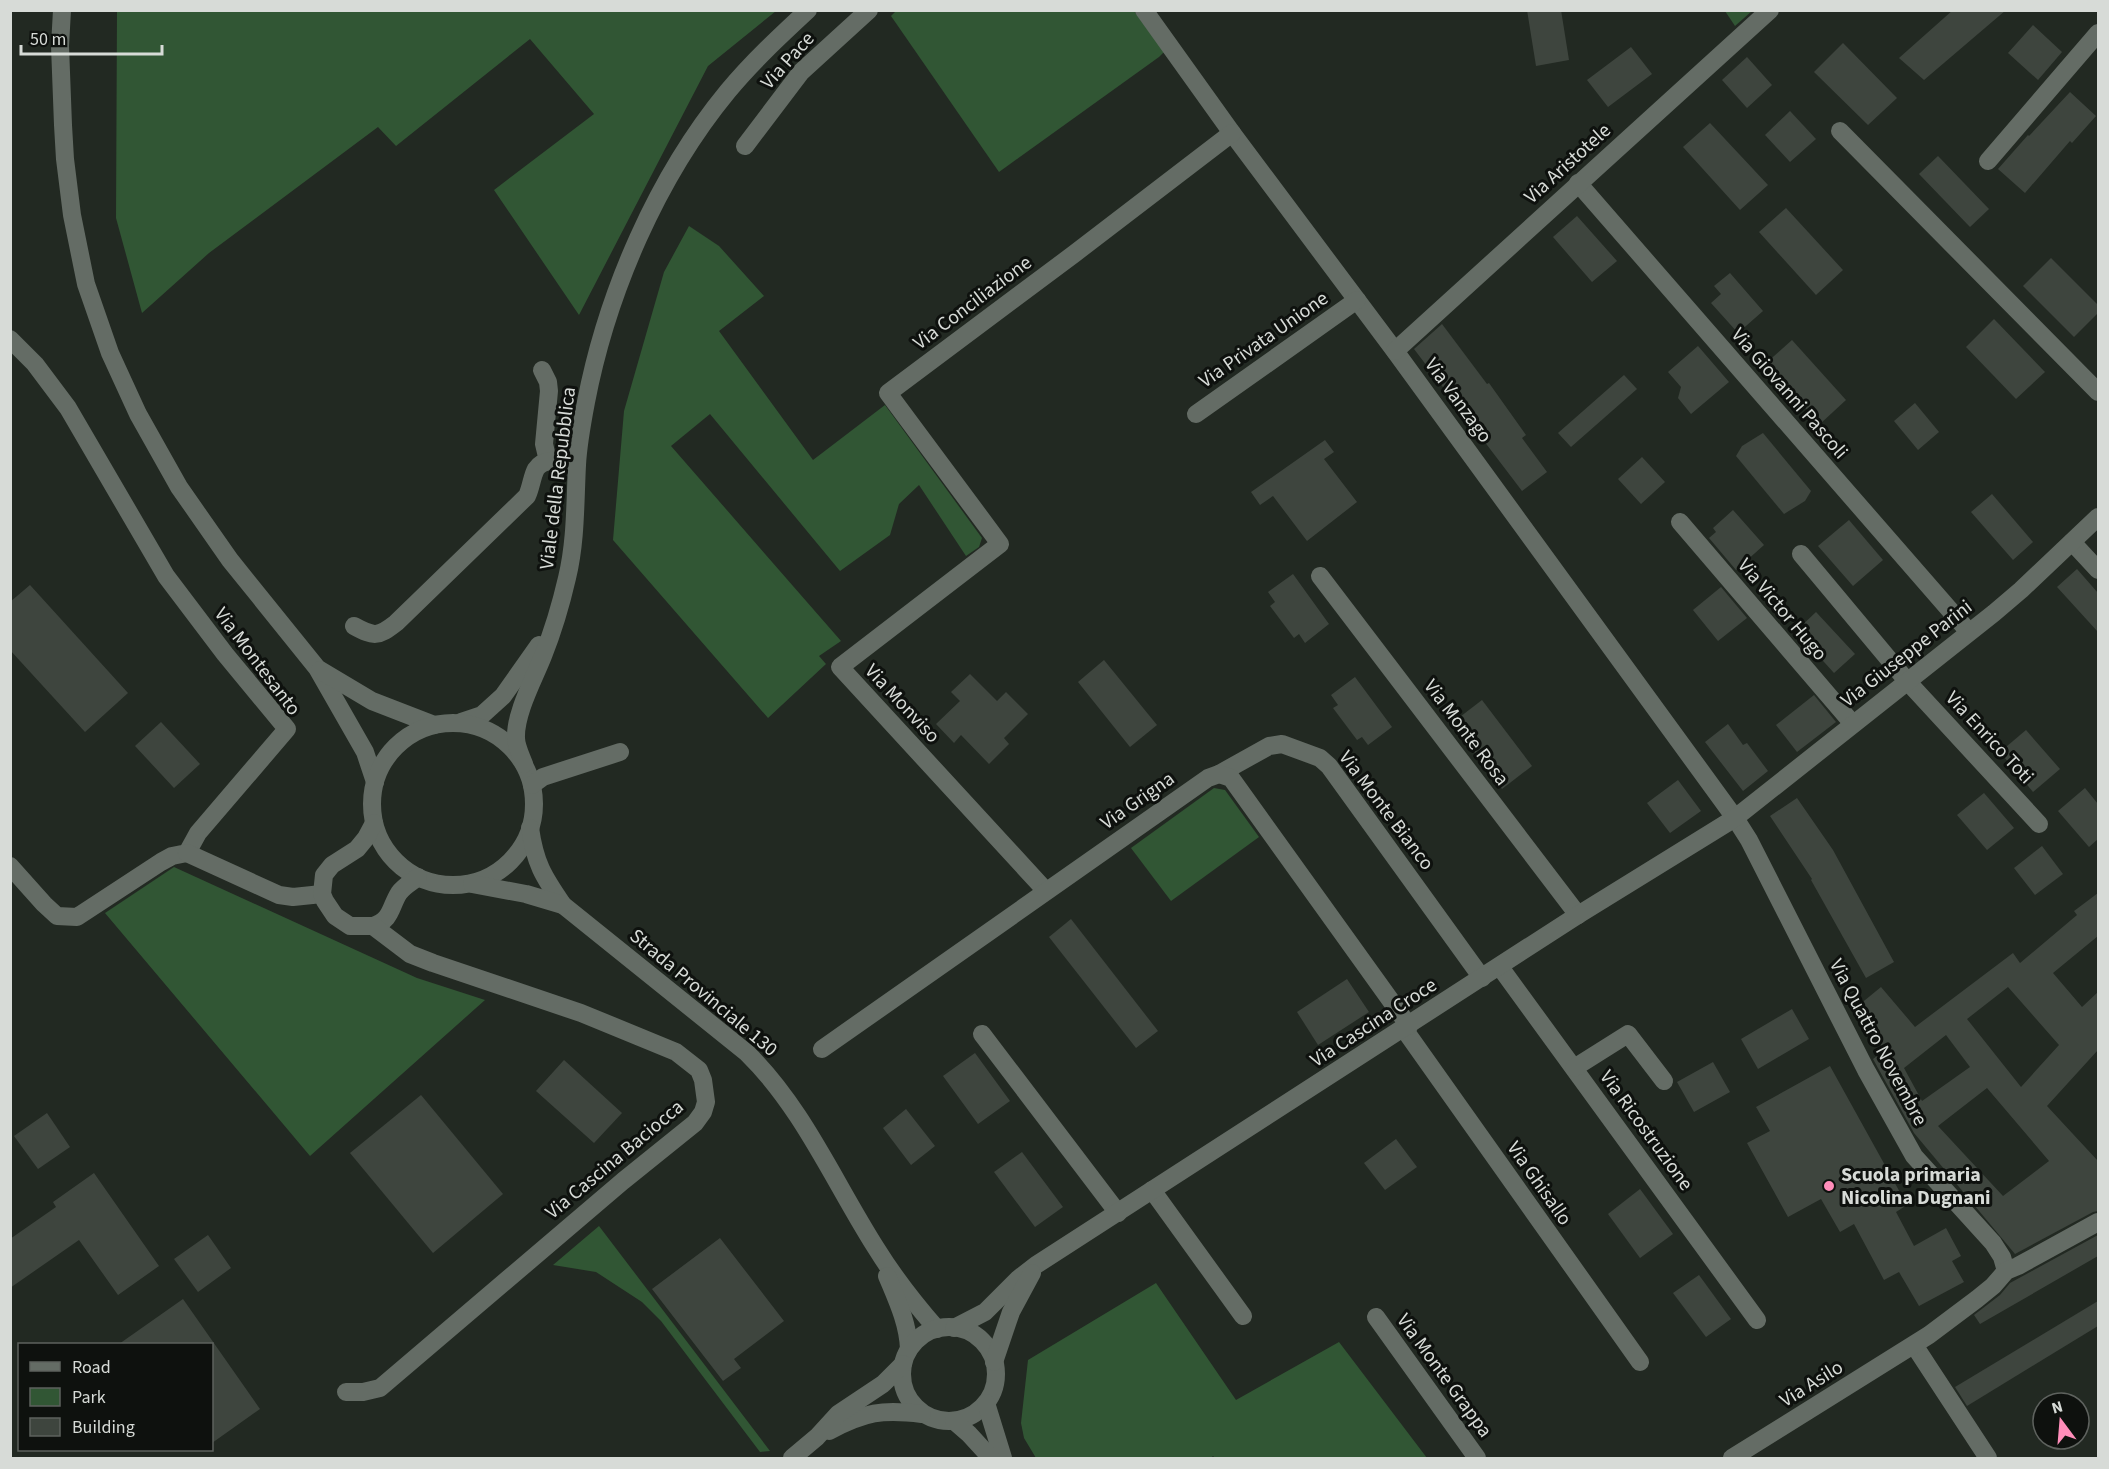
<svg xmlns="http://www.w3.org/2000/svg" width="2109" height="1469" viewBox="0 0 2109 1469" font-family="'Source Sans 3',sans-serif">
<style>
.green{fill:#315634}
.building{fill:#3e453e;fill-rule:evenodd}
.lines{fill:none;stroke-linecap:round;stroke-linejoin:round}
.minor{stroke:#646c65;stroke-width:18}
.poi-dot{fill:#ff8eba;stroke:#0e110e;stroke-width:2}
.labels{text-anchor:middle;stroke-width:6;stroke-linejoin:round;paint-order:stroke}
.street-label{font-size:20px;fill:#d7dbd7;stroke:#0e110e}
.poi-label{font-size:20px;font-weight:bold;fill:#d7dbd7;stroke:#0e110e;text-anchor:start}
</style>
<rect width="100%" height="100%" fill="#222922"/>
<g class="green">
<polygon points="897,10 1134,11 1164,52 1159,57 999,172 891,16"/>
<polygon points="117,11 117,10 776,11 708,66 579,315 494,190 594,114 530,39 396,146 378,127 209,253 142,313 116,218"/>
<polygon points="1725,11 1752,11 1735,26"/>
<polygon points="689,226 719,246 764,296 719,331 813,460 885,405 982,538 979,547 966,556 919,485 899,504 890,535 840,571 710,414 671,446 841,641 819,656 826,664 768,718 613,540 624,411 664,272"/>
<polygon points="1214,788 1225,790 1259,837 1171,901 1131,848"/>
<polygon points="174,867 417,978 485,1000 310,1156 105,913"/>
<polygon points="599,1226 770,1451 760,1452 661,1321 642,1302 596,1272 553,1265"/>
<polygon points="1156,1283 1236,1400 1339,1342 1427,1458 1215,1458 1213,1456 1211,1458 1036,1458 1024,1438 1021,1423 1028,1360"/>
</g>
<g class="building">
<polygon points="1527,10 1561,10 1569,60 1536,66"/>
<polygon points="1953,10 2006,10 1924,80 1899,58"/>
<polygon points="2033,25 2062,52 2038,80 2008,53"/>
<polygon points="1843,43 1897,98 1868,125 1814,72"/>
<polygon points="1631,47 1652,74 1608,107 1587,80"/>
<polygon points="1747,57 1772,85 1747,108 1722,80"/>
<polygon points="2070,92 2096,116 2072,143 2070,141 2025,193 1998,169 2028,135 2029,136"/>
<polygon points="1790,111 1816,139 1790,162 1765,135"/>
<polygon points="1710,123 1768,185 1740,210 1683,147"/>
<polygon points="1938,156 1989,209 1970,227 1919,174"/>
<polygon points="1786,208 1843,270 1816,295 1759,232"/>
<polygon points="1577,216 1617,261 1592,282 1553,237"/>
<polygon points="2051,258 2098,305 2098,313 2074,337 2023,286"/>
<polygon points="1730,273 1763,311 1738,333 1711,303 1721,294 1714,286"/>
<polygon points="1994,319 2045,372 2016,399 1966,347"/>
<polygon points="1442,324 1487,384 1489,383 1526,435 1522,438 1547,472 1522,491 1414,349"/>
<polygon points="1792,340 1846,400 1820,424 1765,364"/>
<polygon points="1698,346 1729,382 1691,414 1678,398 1681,387 1668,372"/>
<polygon points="1624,375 1637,389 1571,447 1558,433"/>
<polygon points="1915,403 1939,432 1918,450 1894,421"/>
<polygon points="1763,433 1811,491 1805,501 1784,514 1736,456 1742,446"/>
<polygon points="1325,440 1334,452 1324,459 1357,502 1307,541 1273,496 1260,505 1251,492"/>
<polygon points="1642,457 1665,482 1641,504 1618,479"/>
<polygon points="1992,494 2033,542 2013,560 1971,512"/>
<polygon points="1733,510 1764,545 1736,570 1709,538 1716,532 1713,528"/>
<polygon points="1849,520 1883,560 1853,586 1818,546"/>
<polygon points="2077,569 2098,593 2098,632 2057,587"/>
<polygon points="1293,574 1329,624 1305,643 1299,634 1294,638 1270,606 1275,602 1268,592"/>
<polygon points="30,585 128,693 85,732 10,650 10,602"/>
<polygon points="1721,587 1747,618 1718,641 1693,610"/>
<polygon points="1816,612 1855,654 1834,673 1796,631"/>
<polygon points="1104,660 1157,725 1130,747 1078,682"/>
<polygon points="970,674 997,701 1006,692 1028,714 1004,738 1009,744 989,764 961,735 954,743 936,724 960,701 951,692"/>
<polygon points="1355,677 1392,727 1368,745 1362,737 1357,740 1333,708 1338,705 1331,695"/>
<polygon points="1814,695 1836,722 1797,752 1776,725"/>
<polygon points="1482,700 1532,766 1502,789 1452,723"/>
<polygon points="161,722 200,764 174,788 135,746"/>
<polygon points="1728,724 1743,745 1747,743 1768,771 1743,791 1705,742"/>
<polygon points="2026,730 2060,769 2033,792 2000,752"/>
<polygon points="1678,780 1701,811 1670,833 1647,803"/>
<polygon points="2085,788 2098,804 2098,839 2089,847 2058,811"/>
<polygon points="1984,793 2014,828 1987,850 1957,815"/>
<polygon points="1797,798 1833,850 1894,962 1866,978 1811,880 1812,879 1770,816"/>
<polygon points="2042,846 2063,874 2035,895 2014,868"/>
<path d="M 2098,893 L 2098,936 L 2053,973 L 2082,1007 L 2098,992 L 2098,1050 L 2047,1106 L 2098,1161 L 2098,1211 L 2093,1212 L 2015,1254 L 1914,1133 L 1873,1059 L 1885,1050 L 1867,1029 L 1873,1024 L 1859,1005 L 1881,987 L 1915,1027 L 2013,953 L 2020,963 L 2077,915 L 2074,911 ZM 2008,987 L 2059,1045 L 2021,1087 L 1967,1019 ZM 1946,1035 L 1970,1067 L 1922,1101 L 1904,1068 ZM 1987,1088 L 2049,1161 L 2003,1196 L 1938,1126 Z"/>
<polygon points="1071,919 1158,1031 1136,1048 1049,937"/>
<polygon points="1347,979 1369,1012 1318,1045 1297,1012"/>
<polygon points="1792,1009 1809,1039 1758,1069 1741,1039"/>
<polygon points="975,1053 1010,1101 978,1124 943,1076"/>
<polygon points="564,1060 622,1113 594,1143 536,1091"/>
<polygon points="1713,1062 1730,1092 1694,1112 1677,1082"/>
<polygon points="1830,1066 1907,1205 1896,1212 1914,1246 1946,1228 1961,1256 1952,1261 1964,1282 1919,1306 1899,1272 1884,1280 1854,1224 1840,1232 1821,1199 1788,1217 1747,1143 1770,1131 1756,1107"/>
<polygon points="421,1095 503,1194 433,1253 350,1153"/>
<polygon points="906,1109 935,1146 911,1165 883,1128"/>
<polygon points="47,1113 70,1147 38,1169 14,1136"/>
<polygon points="1396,1139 1417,1167 1385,1190 1364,1163"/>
<polygon points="1022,1152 1063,1207 1035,1227 994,1172"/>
<polygon points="94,1173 159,1266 118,1295 79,1240 10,1288 10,1239 56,1207 53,1202"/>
<polygon points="1640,1189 1673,1234 1640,1258 1608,1214"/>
<polygon points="208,1235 231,1268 198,1292 174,1259"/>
<polygon points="2098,1235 2098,1256 1980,1324 1974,1315 2000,1295 2010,1283"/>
<polygon points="720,1238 784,1321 734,1359 741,1368 723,1381 652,1289"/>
<polygon points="1699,1275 1731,1319 1706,1337 1673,1293"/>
<polygon points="183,1299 260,1409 212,1443 212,1344 119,1344"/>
<polygon points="2098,1301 2098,1326 1967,1406 1955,1387"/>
</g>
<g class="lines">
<g class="minor">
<polyline points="62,10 60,46 63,125 65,159 72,215 86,284 110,353 138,414 179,487 230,560 317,668 365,752 375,782"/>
<polyline points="1144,10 1232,133 1395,351 1735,818 1749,840 1866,1070 1914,1156 1993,1243 2002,1257 2006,1271"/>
<polyline points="1840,131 2098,392"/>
<polyline points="745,146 801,72 869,10"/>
<polyline points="1988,161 2098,33"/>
<polyline points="1578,183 1969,632"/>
<polyline points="10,339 35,364 68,408 166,576 225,654 287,729 198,833 187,853 172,856 161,862 77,917 57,916 44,904 10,866"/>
<polyline points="1395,351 1770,10"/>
<polyline points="542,370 548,382 549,391 544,444 548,461"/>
<polyline points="1196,414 1357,300"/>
<polyline points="1680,522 1853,724"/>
<polyline points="2072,542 2098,570"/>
<polyline points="1801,554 1907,681 2039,824"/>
<polyline points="1320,576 1578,915"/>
<path d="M 354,626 C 374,637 378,637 396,623 L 527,496 C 531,488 532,476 536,469 C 545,456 564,462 577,463"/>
<polyline points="320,670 372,701 434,725"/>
<polyline points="461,722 482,715 503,696 539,645"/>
<circle cx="453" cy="804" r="81"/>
<path d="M 524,764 C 521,756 516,746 516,738 C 515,713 534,679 543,656 C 553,631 561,604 567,578 C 576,541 575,503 577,465 C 578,444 582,423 586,402 C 607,293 657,177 728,91 C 752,62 780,36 808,10"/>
<polyline points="1219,774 1269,746 1282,744 1320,758 1329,766 1482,978"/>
<polyline points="532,785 543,777 620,752"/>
<path d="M 530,828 C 535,863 543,876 563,905 L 747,1053 C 803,1108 834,1182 876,1248 C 894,1277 915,1304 937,1329"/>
<polyline points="187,853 279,895 293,897 322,894"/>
<polyline points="472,884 526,894 563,905"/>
<polyline points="1046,891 840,667 1000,544 888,393 1074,254 1232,133"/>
<path d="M 373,926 C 392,920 390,907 399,893 C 404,886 412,882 418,877"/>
<polyline points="1500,967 1757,1320"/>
<polyline points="1404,1029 1640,1362"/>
<polyline points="982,1034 1118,1213"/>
<polyline points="822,1049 1208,778 1219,774 1231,778 1409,1026"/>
<polyline points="1574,1068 1628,1034 1664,1081"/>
<polyline points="1152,1190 1243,1316"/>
<path d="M 887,1276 C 897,1300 908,1323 909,1349"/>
<polyline points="1376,1317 1477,1458"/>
<circle cx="949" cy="1374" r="47"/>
<polyline points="954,1328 985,1312 1018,1279 1036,1265 1578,915 1735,818 1994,613 2021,590 2098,517"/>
<polyline points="1914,1345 1988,1458"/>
<polyline points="994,1362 1011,1312 1032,1273"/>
<polyline points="346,1392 363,1392 380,1388 623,1181 695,1123 703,1112 706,1102 703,1080 699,1070 676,1052 581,1013 433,963 410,954 373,926 350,926 335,916 325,901 322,894 324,875 332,865 357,849 366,838 374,823"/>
<polyline points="986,1403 1003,1458"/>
<polyline points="954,1421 969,1434 991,1458"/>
<path d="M 829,1431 C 865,1412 882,1409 922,1414"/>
<polyline points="792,1458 817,1437 838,1414 883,1384 903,1364"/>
<polyline points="1732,1458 1929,1335 1977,1299 1993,1286 2006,1271 2018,1266 2098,1222"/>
</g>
</g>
<circle class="poi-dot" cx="1829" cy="1186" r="6"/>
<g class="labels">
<g class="street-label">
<text transform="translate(787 60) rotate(-48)" y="7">Via Pace</text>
<text transform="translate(1567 163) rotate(-42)" y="7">Via Aristotele</text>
<text transform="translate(972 302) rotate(-37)" y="7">Via Conciliazione</text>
<text transform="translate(1263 339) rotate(-35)" y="7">Via Privata Unione</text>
<text transform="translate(1790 393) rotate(49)" y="7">Via Giovanni Pascoli</text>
<text transform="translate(1459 400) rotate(54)" y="7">Via Vanzago</text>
<text transform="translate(557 478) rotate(-83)" y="7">Viale della Repubblica</text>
<text transform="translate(1783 609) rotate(50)" y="7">Via Victor Hugo</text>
<text transform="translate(1906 653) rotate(-38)" y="7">Via Giuseppe Parini</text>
<text transform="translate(258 661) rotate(53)" y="7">Via Montesanto</text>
<text transform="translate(903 703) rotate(47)" y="7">Via Monviso</text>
<text transform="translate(1467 732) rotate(53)" y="7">Via Monte Rosa</text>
<text transform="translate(1990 737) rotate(47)" y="7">Via Enrico Toti</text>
<text transform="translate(1137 800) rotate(-35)" y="7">Via Grigna</text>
<text transform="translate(1387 810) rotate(53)" y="7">Via Monte Bianco</text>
<text transform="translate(704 992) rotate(40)" y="7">Strada Provinciale 130</text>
<text transform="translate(1373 1022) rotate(-33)" y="7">Via Cascina Croce</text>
<text transform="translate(1879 1042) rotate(62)" y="7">Via Quattro Novembre</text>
<text transform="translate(1647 1130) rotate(54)" y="7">Via Ricostruzione</text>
<text transform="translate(614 1159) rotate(-40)" y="7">Via Cascina Baciocca</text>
<text transform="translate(1540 1183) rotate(55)" y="7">Via Ghisallo</text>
<text transform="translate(1445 1375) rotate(54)" y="7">Via Monte Grappa</text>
<text transform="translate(1811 1383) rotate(-32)" y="7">Via Asilo</text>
</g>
<g class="poi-label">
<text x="1841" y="1181">Scuola primaria<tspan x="1841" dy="23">Nicolina Dugnani</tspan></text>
</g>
</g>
<rect width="2109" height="1469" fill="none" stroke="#d7dbd7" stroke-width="24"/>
<rect x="18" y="1343" width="195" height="108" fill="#0e110e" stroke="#5e625e" stroke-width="1.5"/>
<rect x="30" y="1362" width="30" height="9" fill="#646c65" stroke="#5e625e" stroke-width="1.5"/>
<text x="72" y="1373" font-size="18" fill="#d7dbd7">Road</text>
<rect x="30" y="1388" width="30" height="18" fill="#315634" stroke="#5e625e" stroke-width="1.5"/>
<text x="72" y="1403" font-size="18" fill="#d7dbd7">Park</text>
<rect x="30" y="1418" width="30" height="18" fill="#3e453e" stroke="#5e625e" stroke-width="1.5"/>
<text x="72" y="1433" font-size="18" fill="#d7dbd7">Building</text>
<g transform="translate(2061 1421) rotate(344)"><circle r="28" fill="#0e110e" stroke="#5e625e" stroke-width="1.5"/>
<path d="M0-4.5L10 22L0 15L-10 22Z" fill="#ff8eba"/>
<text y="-9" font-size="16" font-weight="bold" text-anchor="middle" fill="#d7dbd7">N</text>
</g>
<path d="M21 45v9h141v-9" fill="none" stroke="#d7dbd7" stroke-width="3"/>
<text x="30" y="45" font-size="18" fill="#d7dbd7" stroke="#0e110e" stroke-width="4.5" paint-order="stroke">50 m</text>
</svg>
